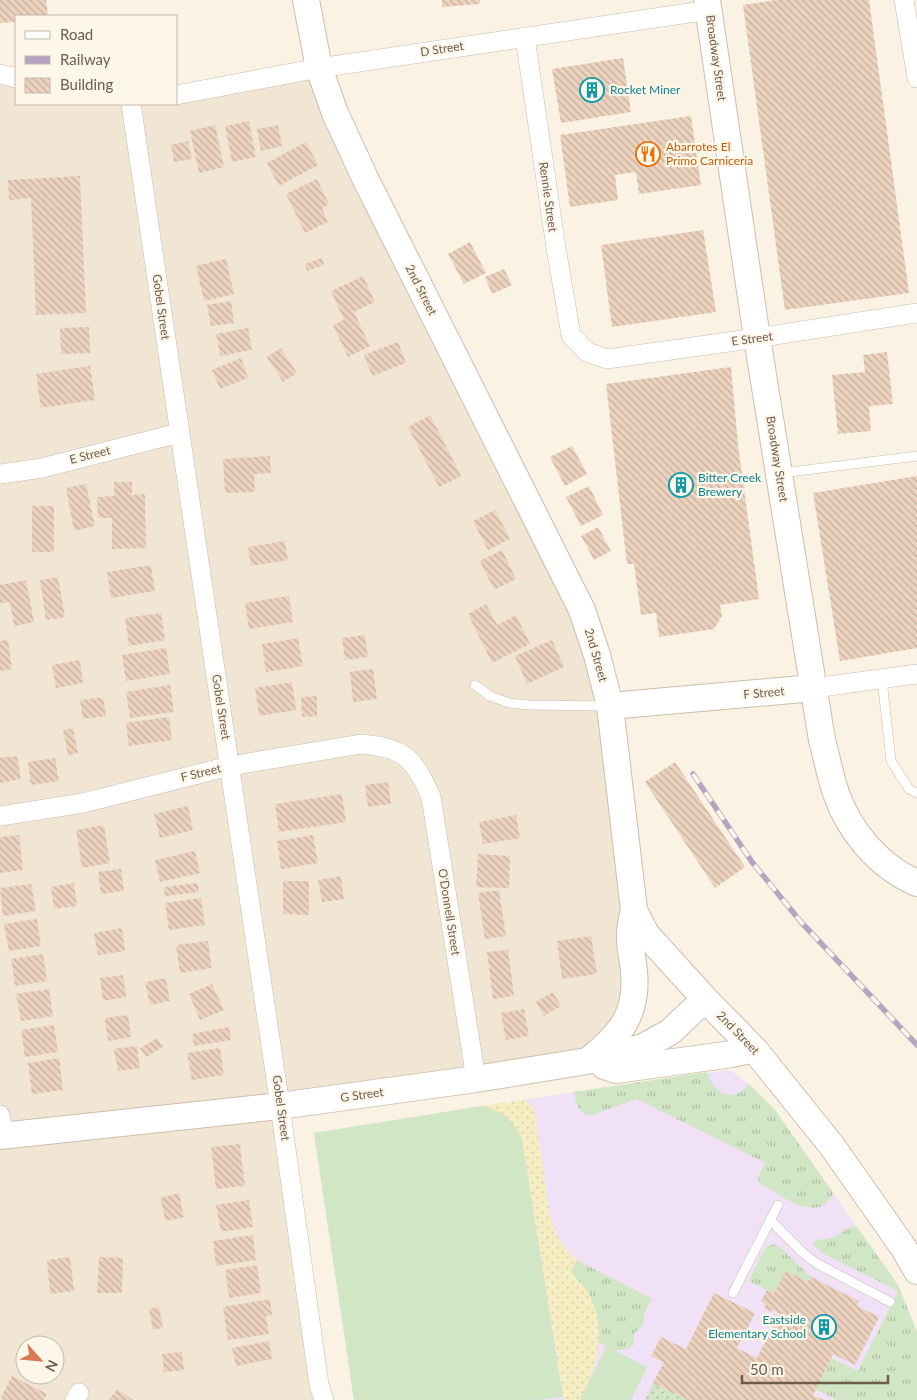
<svg xmlns="http://www.w3.org/2000/svg" width="917" height="1400" viewBox="0 0 917 1400" font-family="Lato,sans-serif">
<style>
.residential{fill:#f1e5d4;fill-rule:evenodd}
.education{fill:#f0e1f6}
.grass{fill:url(#grass-tufts)}
.sand{fill:url(#sand-dots)}
.park{fill:url(#park-dots)}
.pitch{fill:#d0e6c4}
.building{fill:url(#building-back-hatch)}
.lines{fill:none;stroke-linecap:round;stroke-linejoin:round}
.lane-casing{stroke:#cabbac;stroke-width:10}
.street-casing{stroke:#cabbac;stroke-width:20}
.secondary-casing{stroke:#cfbdac;stroke-width:28}
.lane{stroke:#fff;stroke-width:9}
.street{stroke:#fff;stroke-width:19}
.secondary{stroke:#fff;stroke-width:26}
.rail-casing{stroke:#b6a4c2;stroke-width:5.5}
.rail{stroke:#fdf7ea;stroke-width:4;stroke-dasharray:11;stroke-linecap:butt}
.labels{text-anchor:middle;stroke-width:4.5;stroke-linejoin:round;paint-order:stroke}
.street-label{font-size:12px;fill:#705b4c;stroke:#fdf7ea}
.culture-label{font-size:12px;fill:#0d838f;stroke:#fdf7ea;text-anchor:start}
.food-label{font-size:12px;fill:#c56008;stroke:#fdf7ea;text-anchor:start}
</style>
<defs>
<pattern id="grass-tufts" width="24" height="20" patternUnits="userSpaceOnUse" patternTransform="scale(1.25)"><rect width="24" height="20" fill="#d0e6c4"/><path d="M3 7l-1-3M5 7V3M7 7l1-3M15 17l-1-3M17 17v-4M19 17l1-3" fill="none" stroke="#adbda1"/></pattern>
<pattern id="sand-dots" width="8" height="8" patternUnits="userSpaceOnUse" patternTransform="scale(1.25)"><rect width="8" height="8" fill="#f6eec2"/><path d="M2 2h.1M6 6h.1" fill="none" stroke="#d6cea8" stroke-width="1.8" stroke-linecap="round"/></pattern>
<pattern id="park-dots" width="8" height="8" patternUnits="userSpaceOnUse" patternTransform="scale(1.25)"><rect width="8" height="8" fill="#d0e6c4"/><path d="M2 2h.1M6 6h.1" fill="none" stroke="#adbda1" stroke-width="1.8" stroke-linecap="round"/></pattern>
<pattern id="building-back-hatch" width="6" height="6" patternUnits="userSpaceOnUse" patternTransform="scale(1.25)"><rect width="6" height="6" fill="#edd3bf"/><path d="M-1 5l2 2M0 0l6 6M5-1l2 2" fill="none" stroke="#c4ae9d"/></pattern>
</defs>
<rect width="100%" height="100%" fill="#faf3e4"/>
<path class="residential" d="M 319,68 L 597,655 L 635,994 L 587,1061 L 281,1106 L 324,1400 L 0,1400 L 0,74 L 16,78 L 16,104 L 176,104 ZM 25,1345 L 55,1345 L 55,1375 L 25,1375 Z"/>
<polygon class="education" points="730,1070 749,1084 775,1110 898,1285 917,1332 917,1400 354,1400 314,1133 574,1092"/>
<g class="grass">
<path d="M 707,1072 C 713,1093 733,1105 749,1084 L 775,1110 L 833,1193 C 818,1226 781,1195 761,1184 L 757,1178 L 765,1163 L 637,1099 L 589,1116 C 578,1111 576,1104 574,1092 Z"/>
<polygon points="852,1226 857,1227 898,1285 917,1332 917,1400 837,1400 815,1389 831,1358 858,1371 898,1291 822,1253 813,1244 816,1240 833,1238"/>
<polygon points="773,1244 781,1248 811,1277 808,1282 786,1271 774,1293 749,1281 765,1248"/>
<path d="M 577,1260 L 652,1299 L 644,1314 L 644,1322 L 642,1326 L 634,1334 L 633,1341 L 635,1344 C 619,1355 614,1350 598,1342 L 599,1325 L 571,1270 Z"/>
</g>
<path class="sand" d="M 523,1100 L 529,1103 L 534,1108 L 550,1215 C 556,1234 561,1247 577,1260 L 571,1270 C 575,1278 583,1284 588,1292 C 608,1328 597,1366 580,1400 L 564,1400 L 522,1140 L 482,1106 Z"/>
<polygon class="park" points="653,1383 688,1400 645,1400"/>
<g class="pitch">
<path d="M 482,1106 C 505,1112 512,1119 522,1140 L 563,1397 L 537,1400 L 354,1400 L 314,1133 Z"/>
<polygon points="606,1346 647,1367 631,1400 580,1400"/>
</g>
<g class="building">
<polygon points="0,0 46,0 48,16 16,16 16,22 0,23"/>
<polygon points="442,0 480,0 480,4 442,7"/>
<polygon points="776,0 869,0 909,293 785,310 743,5"/>
<polygon points="623,58 631,112 561,123 552,69"/>
<polygon points="691,116 701,185 639,194 636,172 615,175 618,200 570,207 560,135"/>
<polygon points="249,121 256,157 232,162 225,126"/>
<polygon points="215,125 224,167 199,173 190,131"/>
<polygon points="278,125 282,146 261,151 257,129"/>
<polygon points="188,141 192,159 174,162 171,145"/>
<polygon points="306,142 318,165 279,186 267,163"/>
<polygon points="80,176 86,313 36,315 31,198 9,200 8,180"/>
<polygon points="317,179 329,204 322,208 328,222 305,233 286,194"/>
<polygon points="703,230 716,312 612,327 601,245"/>
<polygon points="470,242 486,273 464,284 448,254"/>
<polygon points="322,258 324,265 307,271 305,264"/>
<polygon points="226,259 234,294 204,301 196,266"/>
<polygon points="504,269 512,285 492,294 485,277"/>
<polygon points="363,276 375,302 354,312 370,346 348,357 333,325 344,320 331,291"/>
<polygon points="231,301 234,323 211,326 207,305"/>
<polygon points="89,327 90,353 61,354 60,328"/>
<polygon points="248,328 252,350 220,356 216,334"/>
<polygon points="398,342 406,363 372,376 364,355"/>
<polygon points="281,348 297,373 283,382 267,357"/>
<polygon points="887,352 893,404 869,406 871,431 838,434 832,375 865,372 863,355"/>
<polygon points="241,358 248,378 220,389 212,370"/>
<polygon points="90,366 95,400 41,408 36,374"/>
<polygon points="731,367 738,445 759,599 720,605 722,616 714,629 659,637 656,613 641,615 634,564 627,564 606,384"/>
<polygon points="430,415 461,476 439,487 408,427"/>
<polygon points="572,446 587,474 565,486 550,457"/>
<polygon points="270,456 271,473 254,474 255,492 225,493 223,459"/>
<polygon points="917,476 917,648 840,661 813,493"/>
<polygon points="114,482 132,482 132,495 145,494 146,548 112,549 112,518 98,518 97,497 114,496"/>
<polygon points="86,484 95,526 74,531 66,488"/>
<polygon points="589,486 603,515 581,526 566,497"/>
<rect x="32" y="506" width="22" height="46"/>
<polygon points="495,510 510,539 488,550 473,521"/>
<polygon points="598,527 611,551 594,560 581,536"/>
<polygon points="285,541 288,560 251,566 248,547"/>
<polygon points="502,550 516,579 494,590 480,561"/>
<polygon points="151,565 155,591 111,598 107,572"/>
<polygon points="58,577 65,617 46,620 40,580"/>
<polygon points="26,580 34,622 14,626 10,602 0,603 0,585"/>
<polygon points="289,596 293,622 249,629 245,603"/>
<polygon points="486,604 497,625 516,615 530,644 492,663 468,614"/>
<polygon points="161,613 165,640 129,646 125,618"/>
<polygon points="365,635 368,657 345,660 342,638"/>
<polygon points="298,638 303,666 266,672 262,644"/>
<polygon points="8,640 12,669 0,671 0,641"/>
<polygon points="552,640 564,667 527,684 515,656"/>
<polygon points="166,648 170,674 126,681 122,655"/>
<polygon points="80,660 83,683 56,688 52,665"/>
<polygon points="373,669 377,699 353,702 350,672"/>
<polygon points="292,682 296,710 259,716 255,688"/>
<polygon points="170,685 174,712 130,718 126,692"/>
<polygon points="317,696 317,716 302,717 301,697"/>
<polygon points="103,697 106,716 83,719 80,700"/>
<polygon points="169,717 172,740 129,746 126,723"/>
<polygon points="73,728 78,753 68,755 63,730"/>
<polygon points="17,756 21,779 0,783 0,758"/>
<polygon points="55,758 59,781 31,785 28,762"/>
<polygon points="675,762 745,867 715,888 645,782"/>
<polygon points="388,782 391,804 368,807 365,785"/>
<polygon points="342,794 346,822 279,832 275,804"/>
<polygon points="188,806 193,830 160,838 154,814"/>
<polygon points="516,815 520,838 483,844 479,822"/>
<polygon points="104,825 110,863 82,868 76,830"/>
<polygon points="19,835 23,870 0,873 0,837"/>
<polygon points="313,835 318,863 281,869 277,841"/>
<polygon points="195,851 200,873 160,882 155,860"/>
<polygon points="478,854 510,856 509,888 476,887"/>
<polygon points="121,869 124,891 101,894 98,872"/>
<polygon points="341,876 344,899 322,902 318,880"/>
<polygon points="283,881 309,881 309,915 283,914"/>
<polygon points="74,883 77,906 54,909 51,887"/>
<polygon points="198,883 199,892 165,896 164,887"/>
<polygon points="31,884 36,911 3,916 0,888"/>
<polygon points="499,890 506,936 485,939 478,893"/>
<polygon points="201,898 205,925 169,930 165,903"/>
<polygon points="37,919 41,946 9,951 4,924"/>
<polygon points="122,928 125,951 98,955 94,933"/>
<polygon points="591,936 597,974 562,979 557,941"/>
<polygon points="208,941 212,968 180,973 176,945"/>
<polygon points="508,950 514,996 493,999 487,952"/>
<polygon points="43,954 47,981 15,986 11,959"/>
<polygon points="123,975 126,997 103,1001 100,978"/>
<polygon points="166,978 170,1001 150,1005 145,982"/>
<polygon points="212,984 224,1010 200,1020 189,994"/>
<polygon points="49,989 53,1016 21,1021 16,994"/>
<polygon points="553,992 561,1006 544,1016 536,1002"/>
<polygon points="524,1009 529,1036 506,1040 501,1013"/>
<polygon points="128,1015 131,1037 108,1041 105,1018"/>
<polygon points="54,1025 58,1052 25,1057 21,1030"/>
<polygon points="229,1027 231,1040 194,1046 192,1034"/>
<polygon points="157,1038 163,1047 146,1057 140,1048"/>
<polygon points="137,1046 140,1068 118,1071 114,1049"/>
<polygon points="220,1048 224,1075 192,1080 187,1053"/>
<polygon points="59,1058 63,1090 32,1094 28,1063"/>
<polygon points="240,1144 245,1186 216,1189 211,1147"/>
<polygon points="179,1193 184,1217 166,1221 160,1198"/>
<polygon points="249,1200 253,1227 221,1232 216,1205"/>
<polygon points="253,1235 256,1260 216,1266 213,1241"/>
<polygon points="70,1257 74,1291 50,1294 47,1260"/>
<polygon points="99,1257 123,1258 122,1293 97,1293"/>
<polygon points="257,1265 261,1293 229,1298 225,1270"/>
<polygon points="786,1271 808,1282 811,1277 859,1301 857,1306 879,1317 855,1365 833,1354 813,1395 824,1400 688,1400 653,1383 664,1362 651,1356 661,1337 686,1349 714,1293 755,1313 737,1348 757,1358 780,1314 772,1310 771,1312 764,1308 766,1304 761,1301 767,1290 774,1293"/>
<polygon points="270,1299 272,1315 266,1316 269,1334 228,1340 223,1307"/>
<polygon points="159,1307 163,1328 153,1330 149,1309"/>
<polygon points="269,1341 272,1359 236,1366 232,1348"/>
<polygon points="182,1352 184,1370 164,1372 162,1354"/>
<polygon points="12,1376 47,1394 44,1400 4,1400 1,1398"/>
<polygon points="117,1389 133,1400 109,1400"/>
</g>
<g class="lines">
<defs>
<g id="lane">
<polyline points="782,473 917,456"/>
<polyline points="882,679 891,761 909,789 917,793"/>
<polyline points="475,685 490,696 509,703 530,705 607,706"/>
<polyline points="770,1220 802,1252 816,1263 890,1302"/>
<polyline points="733,1293 778,1205"/>
</g>
<g id="street">
<polyline points="904,0 917,78"/>
<polyline points="525,37 556,248 571,335 587,352 607,359 757,338 917,313"/>
<polyline points="0,74 16,78"/>
<polyline points="176,95 319,68 709,10"/>
<polyline points="131,104 280,1106 319,1385 324,1400"/>
<polyline points="0,474 42,468 179,433"/>
<polyline points="814,688 917,674"/>
<path d="M 0,816 L 83,803 L 230,766 L 361,744 C 405,748 413,757 431,797 L 476,1079"/>
<polyline points="0,1115 3,1136"/>
<polyline points="75,1400 79,1393"/>
</g>
<g id="secondary">
<polyline points="306,0 319,68 335,113 365,178 582,610 597,655 610,706 634,910 646,934 705,999 754,1049 832,1146 903,1247 917,1271"/>
<path d="M 707,0 L 757,338 L 822,740 C 827,758 830,776 836,793 C 849,831 879,867 917,883"/>
<polyline points="610,706 814,688"/>
<path d="M 590,1059 C 621,1034 638,1014 634,971 C 633,959 629,946 630,933 C 630,926 632,918 634,910"/>
<polyline points="604,1066 616,1070 732,1054 754,1049"/>
<polyline points="0,1136 280,1106 476,1079 587,1061 643,1047 670,1032 705,999"/>
</g>
</defs>
<use href="#lane" class="lane-casing"/>
<use href="#street" class="street-casing"/>
<use href="#secondary" class="secondary-casing"/>
<use href="#lane" class="lane"/>
<use href="#street" class="street"/>
<use href="#secondary" class="secondary"/>
<defs>
<polyline id="rail" points="693,774 752,862 801,922 917,1045"/>
</defs>
<use href="#rail" class="rail-casing"/>
<use href="#rail" class="rail"/>
</g>
<defs>
<symbol id="building-ring" viewBox="-11 -11 22 22"><circle r="9.5" fill="#fdf7ea" stroke="#0f9aa8" stroke-width="1.5"/><path d="M-4-6H4V6H1V3H-1V6H-4ZM-2.5-4.3h1.7v1.8h-1.7ZM.8-4.3h1.7v1.8H.8ZM-2.5-1h1.7V.8h-1.7ZM.8-1h1.7V.8H.8Z" fill="#0f9aa8"/></symbol>
<symbol id="restaurant-ring" viewBox="-11 -11 22 22"><circle r="9.5" fill="#fdf7ea" stroke="#e8710a" stroke-width="1.5"/><path d="M-5-6h1v4h1v-4h1v4h1v-4h1v5L-1.5 .5V6h-2V.5L-5-1ZM5-6V6H3V1.5H1.5Q1.5-4 5-6Z" fill="#e8710a"/></symbol>
</defs>
<g fill-rule="evenodd">
<use href="#building-ring" x="578" y="76" width="28" height="28"/>
<use href="#restaurant-ring" x="634" y="140" width="28" height="28"/>
<use href="#building-ring" x="667" y="471" width="28" height="28"/>
<use href="#building-ring" x="810" y="1313" width="28" height="28"/>
</g>
<g class="labels">
<g class="street-label">
<text transform="translate(442 49) rotate(-9)" y="4">D Street</text>
<text transform="translate(716 58) rotate(82)" y="4">Broadway Street</text>
<text transform="translate(548 197) rotate(82)" y="4">Rennie Street</text>
<text transform="translate(421 290) rotate(63)" y="4">2nd Street</text>
<text transform="translate(161 307) rotate(82)" y="4">Gobel Street</text>
<text transform="translate(752 339) rotate(-8)" y="4">E Street</text>
<text transform="translate(90 455) rotate(-14)" y="4">E Street</text>
<text transform="translate(777 459) rotate(81)" y="4">Broadway Street</text>
<text transform="translate(596 655) rotate(74)" y="4">2nd Street</text>
<text transform="translate(764 693) rotate(-5)" y="4">F Street</text>
<text transform="translate(221 707) rotate(81)" y="4">Gobel Street</text>
<text transform="translate(201 773) rotate(-14)" y="4">F Street</text>
<text transform="translate(449 912) rotate(81)" y="4">O'Donnell Street</text>
<text transform="translate(738 1033) rotate(46)" y="4">2nd Street</text>
<text transform="translate(362 1095) rotate(-8)" y="4">G Street</text>
<text transform="translate(281 1108) rotate(82)" y="4">Gobel Street</text>
</g>
<g class="culture-label">
<text x="610" y="94">Rocket Miner</text>
<text x="698" y="482">Bitter Creek<tspan x="698" dy="14">Brewery</tspan></text>
<text x="806" y="1324" text-anchor="end">Eastside<tspan x="806" dy="14">Elementary School</tspan></text>
</g>
<g class="food-label">
<text x="666" y="151">Abarrotes El<tspan x="666" dy="14">Primo Carniceria</tspan></text>
</g>
</g>
<rect x="15" y="15" width="162" height="90" fill="#fdf7ea" stroke="#c5b9ab"/>
<rect x="25" y="31" width="25" height="8" fill="#ffffff" stroke="#c5b9ab"/>
<text x="60" y="40" font-size="15" fill="#705b4c">Road</text>
<rect x="25" y="56" width="25" height="8" fill="#b6a4c2" stroke="#c5b9ab"/>
<text x="60" y="65" font-size="15" fill="#705b4c">Railway</text>
<rect x="25" y="78" width="25" height="15" fill="url(#building-back-hatch)" stroke="#c5b9ab"/>
<text x="60" y="90" font-size="15" fill="#705b4c">Building</text>
<g transform="translate(40 1360) rotate(117)"><circle r="24" fill="#fdf7ea" stroke="#c5b9ab"/>
<path d="M0-4L9 19L0 12L-9 19Z" fill="#d97954"/>
<text y="-8" font-size="14" font-weight="bold" text-anchor="middle" fill="#705b4c">N</text>
</g>
<path d="M742 1375v8h146v-8" fill="none" stroke="#705b4c" stroke-width="2.5"/>
<text x="750" y="1375" font-size="15" fill="#705b4c" stroke="#fdf7ea" stroke-width="4" paint-order="stroke">50 m</text>
</svg>
